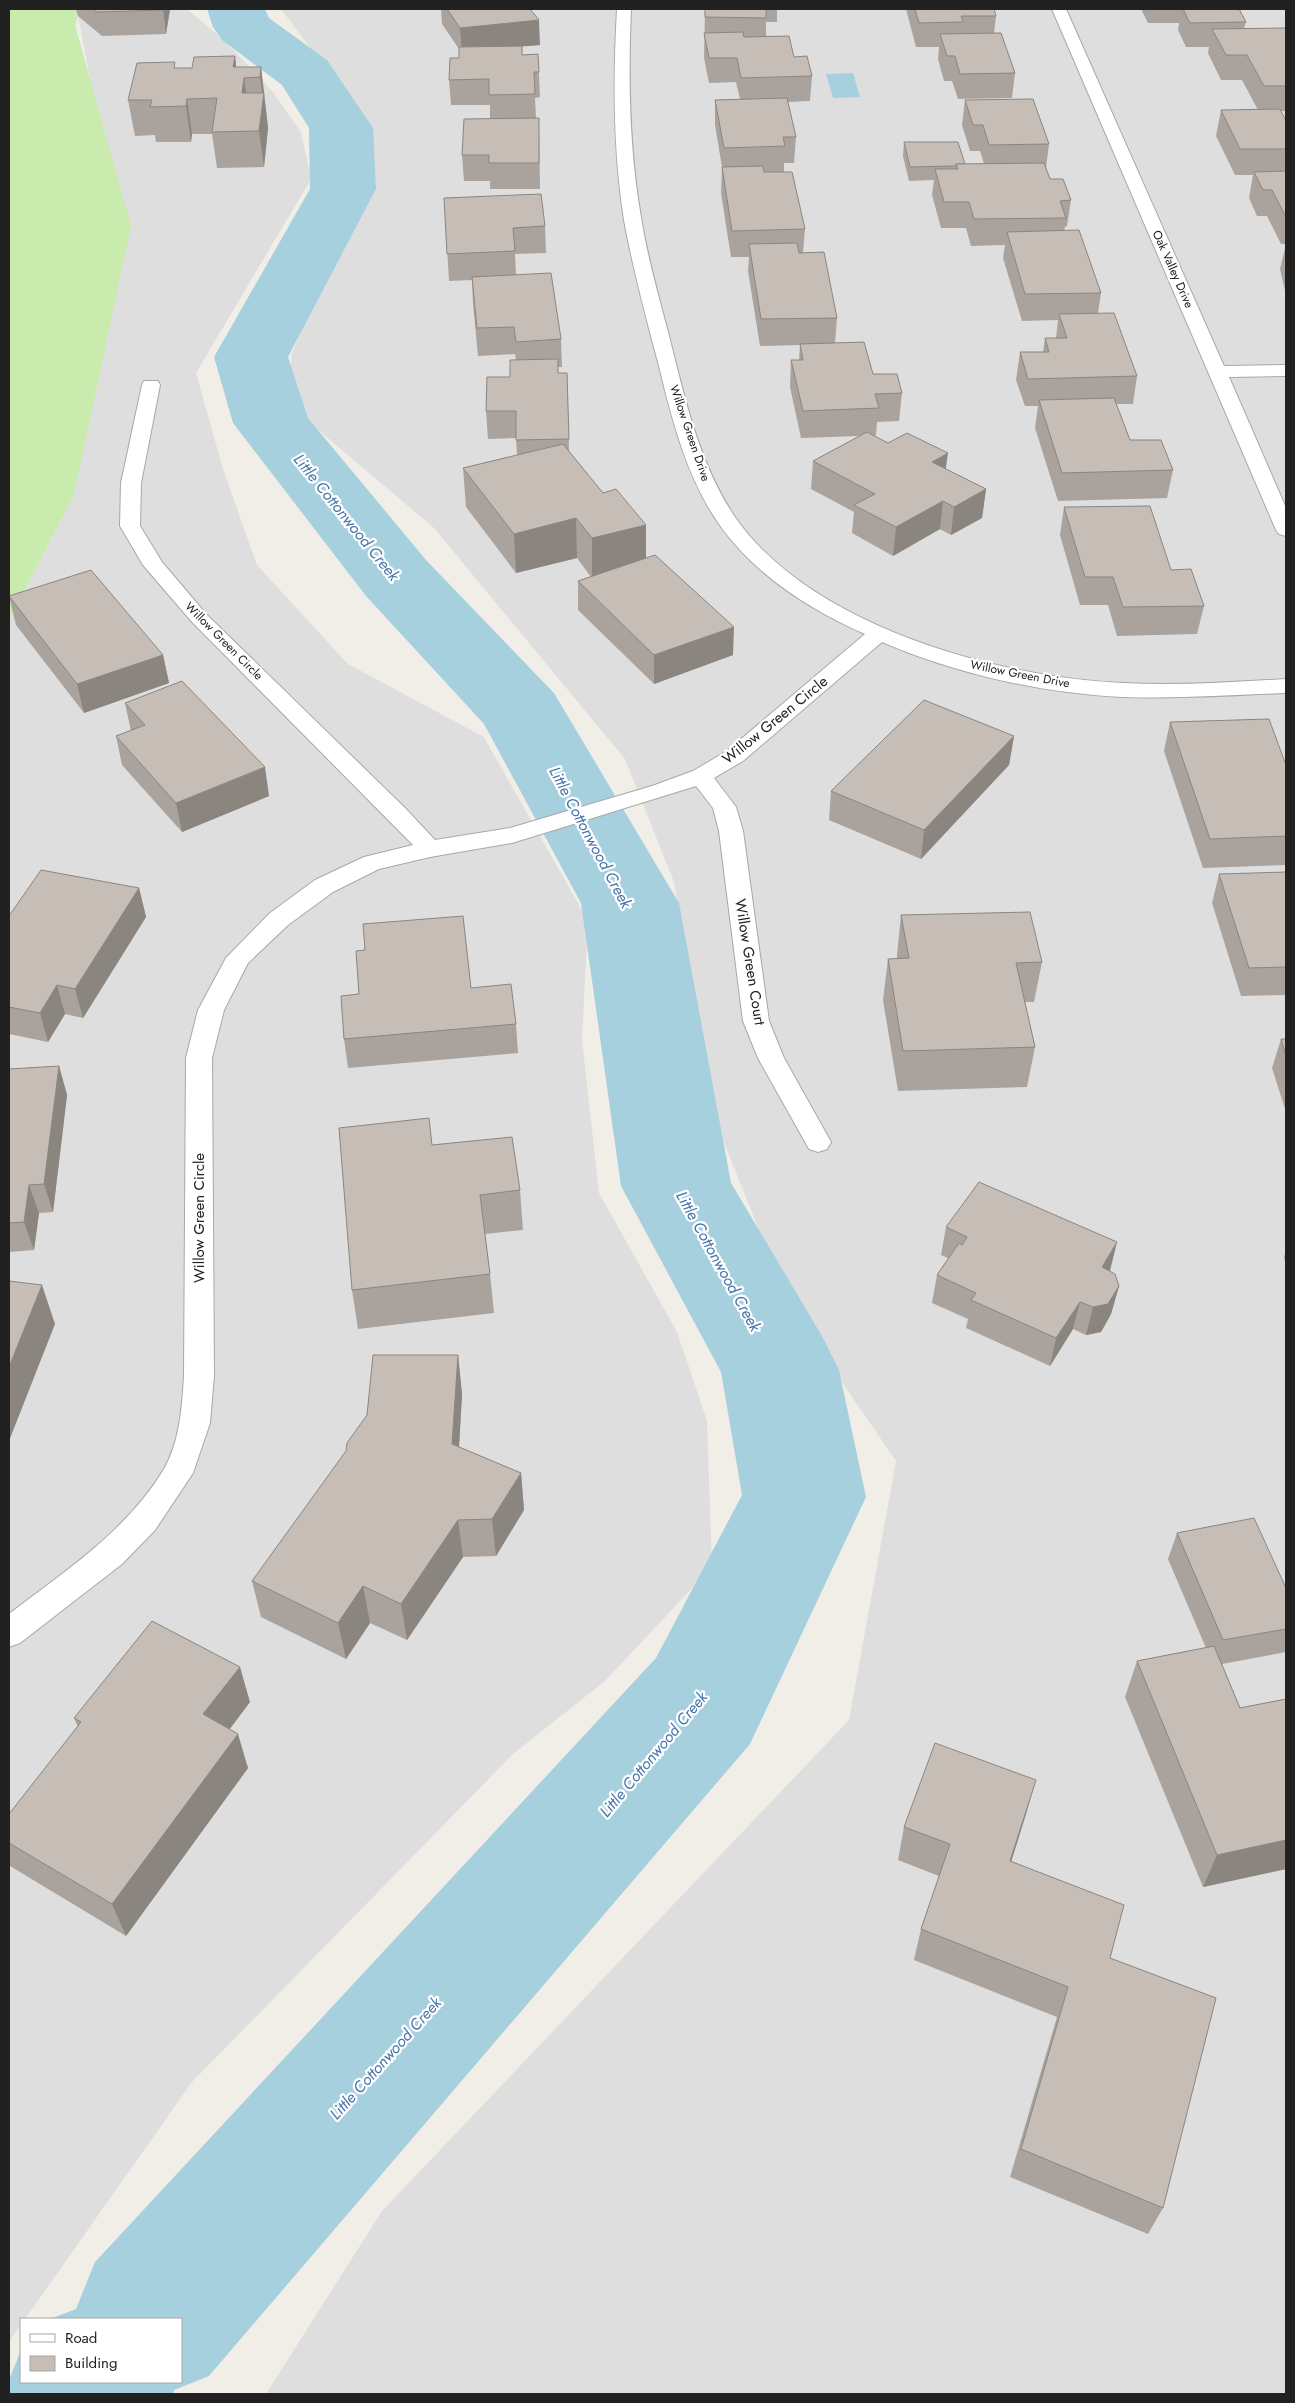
<svg xmlns="http://www.w3.org/2000/svg" width="1295" height="2403" viewBox="0 0 1295 2403" font-family="Jost,sans-serif">
<style>
.residential{fill:#dfdede}
.grass{fill:#c9ebad}
.water{fill:#a7d0df}
.lines{fill:none;stroke-linecap:round;stroke-linejoin:round}
.river{fill:#a7d0df;fill-rule:evenodd}
.minor-casing{stroke:#a8a8a8;stroke-width:2}
.minor{fill:#fff;fill-rule:evenodd}
.wall{fill:#aaa39d}
.shaded-wall{fill:#8b857f}
.building{fill:#c6beb6;stroke:#8b857f}
.labels{text-anchor:middle;stroke-width:4.5;stroke-linejoin:round;paint-order:stroke}
.far-street-label{font-size:12px;fill:#212121;stroke:#fff}
.street-label{font-size:15px;fill:#212121;stroke:#fff}
.water-label{font-size:16px;font-style:italic;fill:#4776ab;stroke:#fff}
</style>
<rect width="100%" height="100%" fill="#f1eee7"/>
<g class="residential">
<polygon points="80,9 187,9 224,40 273,92 301,132 311,179 196,373 223,469 257,565 348,664 484,737 588,921 582,1039 599,1193 677,1332 707,1421 712,1567 605,1681 513,1754 192,2082 25,2319 21,2319 21,2324 9,2342 9,621 74,495 94,99 78,16"/>
<polygon points="281,9 1286,9 1286,2394 266,2394 382,2211 849,1720 896,1461 789,1305 713,1115 674,882 625,759 434,528 316,428 288,395 292,353 326,270 364,206 374,165 366,122"/>
</g>
<polygon class="grass" points="9,9 80,9 75,25 131,226 74,495 9,621"/>
<polygon class="water" points="853,73 860,97 833,98 826,74"/>
<g class="lines">
<polygon class="river" points="207,9 265,9 269,18 327,60 373,128 376,189 288,357 308,418 426,560 554,693 679,903 731,1183 822,1336 839,1370 866,1497 750,1744 209,2376 174,2390 173,2394 9,2394 9,2380 21,2350 21,2382 181,2382 181,2319 50,2319 76,2309 95,2262 656,1658 742,1495 721,1372 621,1186 581,903 484,724 366,596 233,423 214,357 310,189 309,128 282,85 222,40 213,27"/>
<defs>
<g id="minor">
<path d="M 617,9 L 631,9 C 628,78 629,148 641,217 C 647,256 658,294 668,332 C 684,394 698,463 735,517 C 809,625 998,678 1123,683 C 1177,686 1232,682 1286,679 L 1286,693 C 1232,695 1177,699 1122,697 C 1042,693 956,674 882,642 L 743,761 L 714,778 L 736,807 L 743,831 L 769,1021 L 784,1058 L 831,1142 L 827,1149 L 818,1152 L 809,1149 L 758,1058 L 743,1021 L 719,831 L 713,808 L 696,786 L 512,843 L 430,857 L 379,869 L 333,892 L 288,925 L 248,963 L 224,1010 L 212,1058 L 214,1376 L 210,1423 L 193,1473 L 155,1530 L 122,1564 L 20,1643 L 9,1647 L 9,1614 C 65,1571 127,1531 164,1469 C 180,1441 182,1407 184,1376 L 186,1058 L 198,1010 L 226,958 L 270,913 L 315,880 L 364,857 L 413,845 L 192,622 L 143,565 L 120,526 L 121,483 L 142,385 L 144,381 L 158,381 L 160,385 L 141,483 L 140,526 L 162,562 L 206,614 L 405,808 L 435,840 L 510,828 L 652,786 L 693,771 L 727,751 L 865,634 C 810,610 754,574 719,524 C 687,478 672,420 659,366 C 646,318 633,269 624,220 C 613,150 613,79 617,9 Z"/>
<polygon points="1052,9 1066,9 1224,366 1286,365 1286,376 1229,377 1286,508 1286,536 1279,534 1276,530"/>
</g>
</defs>
<use href="#minor" class="minor-casing"/>
<use href="#minor" class="minor"/>
</g>
<g class="wall">
<polygon points="76,9 170,9 166,34 102,36 78,16"/>
<polygon points="441,9 530,9 540,45 522,46 522,55 538,54 540,97 535,98 536,118 539,118 540,189 490,189 490,181 464,181 462,155 490,118 490,105 451,105 449,80 459,58 459,49 442,24"/>
<polygon points="705,9 777,9 777,22 766,22 766,37 794,57 812,76 810,101 787,102 796,137 794,163 784,163 784,172 805,229 803,253 837,318 835,343 873,374 902,393 899,421 877,422 876,435 874,436 888,443 946,469 986,489 982,518 951,535 940,529 893,556 852,533 854,512 811,489 813,461 860,436 801,438 790,387 791,360 799,360 800,345 760,346 748,271 749,257 731,257 721,193 722,167 715,125 715,100 740,99 736,82 709,83 704,58"/>
<polygon points="906,9 994,9 996,16 994,33 1015,73 1012,98 958,99 952,81 944,81 938,59 939,47 916,47"/>
<polygon points="1141,9 1239,9 1246,22 1244,28 1286,31 1286,111 1281,111 1286,121 1286,295 1280,269 1286,244 1281,244 1267,216 1257,216 1249,198 1253,175 1235,175 1216,136 1221,110 1258,110 1242,80 1221,80 1208,53 1209,47 1186,47 1178,30 1179,23 1148,23"/>
<polygon points="235,56 236,67 261,67 268,128 264,167 217,168 212,134 192,134 191,142 156,142 155,135 135,136 128,100 176,68 192,68"/>
<polygon points="965,100 1049,144 1046,168 1050,179 1071,200 1067,226 1065,227 1064,231 1101,293 1098,313 1137,376 1133,404 1116,404 1130,440 1173,470 1167,498 1058,501 1035,428 1038,406 1025,406 1016,380 1020,352 1043,352 1045,338 1056,338 1058,320 1022,321 1003,258 1005,245 971,246 966,228 941,228 932,195 934,180 909,181 903,156 904,142 965,164 984,164 980,151 970,151 962,125"/>
<polygon points="444,198 545,226 546,253 515,254 516,275 561,339 562,367 558,367 558,373 567,373 569,451 603,493 646,525 646,558 733,655 654,684 578,610 578,581 591,577 577,558 516,573 466,507 463,468 517,455 516,438 488,439 486,411 510,377 516,360 515,354 478,356 473,304 472,280 449,281"/>
<polygon points="1064,507 1204,606 1197,634 1117,636 1108,605 1080,605 1060,535"/>
<polygon points="9,596 163,655 169,683 84,713 16,625"/>
<polygon points="125,703 269,796 182,832 122,765 116,736 131,731"/>
<polygon points="1170,722 1286,765 1286,865 1203,868 1164,751"/>
<polygon points="1014,736 1009,765 921,859 829,820 831,791"/>
<polygon points="1286,872 1286,999 1285,995 1241,996 1212,903 1219,874"/>
<polygon points="139,888 146,917 83,1018 65,1014 48,1042 9,1034 9,916"/>
<polygon points="901,915 1042,962 1034,1002 1025,1002 1035,1047 1027,1087 898,1091 883,1000 888,959 897,959 897,955"/>
<polygon points="471,988 516,1024 518,1053 348,1068 344,1039"/>
<polygon points="1281,1039 1286,1039 1286,1112 1272,1068"/>
<polygon points="59,1066 67,1095 53,1212 39,1213 34,1250 9,1252 9,1069"/>
<polygon points="432,1145 520,1190 523,1230 485,1234 490,1274 494,1313 358,1329 352,1290"/>
<polygon points="946,1227 1109,1271 1119,1286 1111,1314 1101,1332 1086,1335 1073,1329 1050,1366 966,1328 968,1319 932,1303 937,1275 948,1258 941,1255"/>
<polygon points="1286,1250 1286,1265 1284,1257"/>
<polygon points="458,1355 462,1394 459,1447 521,1473 524,1510 496,1556 463,1557 407,1640 370,1623 346,1659 261,1617 252,1581"/>
<polygon points="1177,1533 1286,1629 1286,1652 1222,1664 1240,1708 1286,1699 1286,1869 1203,1887 1125,1697 1137,1661 1206,1648 1168,1559"/>
<polygon points="250,1702 230,1729 248,1768 126,1936 10,1866 9,1864 9,1814 78,1727 74,1718"/>
<polygon points="1026,1814 1011,1862 1110,1958 1163,2208 1148,2234 1010,2177 1057,2017 914,1960 921,1929 939,1876 898,1860 904,1827"/>
</g>
<g class="shaded-wall">
<polygon points="163,9 170,9 166,34"/>
<polygon points="539,20 540,45 462,52 460,28"/>
<polygon points="235,56 239,91 233,67"/>
<polygon points="261,67 268,128 264,167 259,131 263,101 260,77"/>
<polygon points="244,78 249,113 242,93"/>
<polygon points="187,99 192,134 191,142 186,106"/>
<polygon points="948,453 944,481 932,462"/>
<polygon points="986,489 982,518 951,535 954,507"/>
<polygon points="943,501 940,529 893,556 896,527"/>
<polygon points="576,518 577,558 516,573 514,534"/>
<polygon points="646,525 646,564 592,578 592,538"/>
<polygon points="734,627 733,655 654,684 654,655"/>
<polygon points="163,655 169,683 84,713 77,684"/>
<polygon points="1014,736 1009,765 921,859 924,830"/>
<polygon points="265,767 269,796 182,832 176,803"/>
<polygon points="139,888 146,917 83,1018 75,989"/>
<polygon points="57,985 65,1014 48,1042 40,1013"/>
<polygon points="59,1066 67,1095 53,1212 44,1184"/>
<polygon points="29,1185 39,1213 34,1250 24,1222"/>
<polygon points="1117,1242 1110,1271 1095,1295 1102,1267"/>
<polygon points="42,1285 55,1324 9,1441 9,1367"/>
<polygon points="1119,1286 1111,1314 1101,1332 1086,1335 1093,1307"/>
<polygon points="1080,1302 1073,1329 1050,1366 1056,1338"/>
<polygon points="458,1355 462,1394 457,1482 452,1444"/>
<polygon points="521,1473 524,1510 496,1556 492,1519"/>
<polygon points="458,1520 463,1557 407,1640 401,1604"/>
<polygon points="363,1586 370,1623 346,1659 338,1623"/>
<polygon points="240,1667 250,1702 214,1749 203,1714"/>
<polygon points="238,1734 248,1768 126,1936 112,1904"/>
<polygon points="1036,1780 1026,1814 1001,1894 1010,1861"/>
<polygon points="1286,1840 1286,1869 1203,1887 1217,1855"/>
</g>
<g class="building">
<polygon points="94,9 163,9 163,10 97,12"/>
<polygon points="447,9 530,9 539,20 460,28"/>
<polygon points="705,9 766,9 766,18 705,17"/>
<polygon points="915,9 994,9 996,16 961,16 963,22 919,23"/>
<polygon points="1183,9 1239,9 1246,22 1190,23"/>
<polygon points="1285,28 1286,31 1286,86 1264,86 1247,55 1226,55 1212,29"/>
<polygon points="743,32 744,37 789,36 794,57 807,56 812,76 741,78 737,58 709,58 704,33"/>
<polygon points="1001,33 1015,73 960,74 955,56 947,56 940,34"/>
<polygon points="522,46 522,55 538,54 539,72 534,72 535,94 489,95 489,79 449,80 450,58 459,58 459,47"/>
<polygon points="235,56 233,67 261,67 260,77 244,78 242,93 264,93 259,131 212,132 217,98 187,99 186,106 150,107 152,100 128,100 137,63 175,62 174,68 192,68 194,57"/>
<polygon points="787,98 796,137 783,137 785,146 724,148 715,100"/>
<polygon points="1033,99 1049,144 989,145 983,125 973,125 965,100"/>
<polygon points="1280,109 1286,121 1286,149 1240,149 1221,110"/>
<polygon points="539,118 539,163 489,163 489,155 462,155 464,119"/>
<polygon points="904,142 958,142 965,164 956,164 956,166 910,167"/>
<polygon points="1044,163 1050,179 1063,179 1071,200 1060,201 1066,218 974,219 969,202 944,202 935,169 958,169 956,164"/>
<polygon points="763,166 764,172 792,172 805,229 732,231 722,167"/>
<polygon points="1286,171 1286,217 1272,190 1263,190 1254,172"/>
<polygon points="541,194 545,226 513,228 515,251 447,254 444,198"/>
<polygon points="1079,230 1101,293 1025,294 1007,232"/>
<polygon points="797,243 799,253 824,252 837,318 761,319 749,244"/>
<polygon points="551,273 561,339 516,342 514,327 477,328 472,277"/>
<polygon points="1114,313 1137,376 1028,379 1020,352 1049,352 1045,338 1067,338 1059,314"/>
<polygon points="864,342 873,374 897,374 902,393 875,394 879,408 803,411 791,360 803,360 800,344"/>
<polygon points="558,359 558,373 567,373 569,439 516,440 516,411 486,411 487,377 510,377 510,360"/>
<polygon points="1114,398 1130,440 1161,440 1173,470 1062,473 1039,400"/>
<polygon points="867,432 888,443 907,433 948,453 932,462 986,489 954,507 943,501 896,527 854,505 875,494 813,461"/>
<polygon points="563,444 603,493 616,489 646,525 592,538 576,518 514,534 463,468"/>
<polygon points="1150,506 1171,570 1191,569 1204,606 1123,607 1113,577 1085,577 1064,507"/>
<polygon points="655,555 734,627 654,655 578,581"/>
<polygon points="91,570 163,655 77,684 9,596"/>
<polygon points="182,681 265,767 176,803 116,736 145,725 125,703"/>
<polygon points="924,700 1014,736 924,830 831,791"/>
<polygon points="1269,719 1286,765 1286,836 1210,839 1170,722"/>
<polygon points="41,870 139,888 75,989 57,985 40,1013 9,1007 9,916"/>
<polygon points="1286,872 1286,967 1249,968 1219,874"/>
<polygon points="1030,912 1042,962 1016,963 1035,1047 903,1051 888,959 909,958 901,915"/>
<polygon points="463,916 471,988 511,984 516,1024 344,1039 341,996 359,994 356,951 365,950 363,924"/>
<polygon points="1281,1039 1286,1039 1286,1056"/>
<polygon points="59,1066 44,1184 29,1185 24,1222 9,1223 9,1069"/>
<polygon points="429,1118 432,1145 512,1137 520,1190 480,1195 490,1274 352,1290 339,1128"/>
<polygon points="979,1182 1117,1242 1102,1267 1115,1274 1119,1286 1108,1304 1093,1307 1080,1302 1056,1338 971,1300 976,1293 937,1275 959,1243 962,1245 967,1237 946,1227"/>
<polygon points="9,1281 42,1285 9,1367"/>
<polygon points="373,1355 458,1355 452,1444 521,1473 492,1519 458,1520 401,1604 363,1586 338,1623 252,1581 346,1451 347,1443 367,1415"/>
<polygon points="1254,1518 1286,1588 1286,1629 1223,1640 1177,1533"/>
<polygon points="152,1621 240,1667 203,1714 238,1734 112,1904 9,1843 9,1814 81,1722 74,1718"/>
<polygon points="1214,1646 1240,1708 1286,1699 1286,1840 1217,1855 1137,1661"/>
<polygon points="935,1743 1036,1780 1010,1861 1124,1905 1110,1958 1216,1998 1163,2208 1021,2149 1068,1987 921,1929 950,1844 904,1827"/>
</g>
<g class="labels">
<g class="far-street-label">
<text transform="translate(1173 269) rotate(66)" y="4">Oak Valley Drive</text>
<text transform="translate(690 433) rotate(71)" y="4">Willow Green Drive</text>
<text transform="translate(224 641) rotate(45)" y="4">Willow Green Circle</text>
<text transform="translate(1020 674) rotate(11)" y="4">Willow Green Drive</text>
</g>
<g class="street-label">
<text transform="translate(775 720) rotate(-39)" y="5">Willow Green Circle</text>
<text transform="translate(750 962) rotate(81)" y="5">Willow Green Court</text>
<text transform="translate(199 1218) rotate(-90)" y="5">Willow Green Circle</text>
</g>
<g class="water-label">
<text transform="translate(347 517) rotate(51)" y="6">Little Cottonwood Creek</text>
<text transform="translate(591 837) rotate(62)" y="6">Little Cottonwood Creek</text>
<text transform="translate(719 1261) rotate(61)" y="6">Little Cottonwood Creek</text>
<text transform="translate(653 1754) rotate(-50)" y="6">Little Cottonwood Creek</text>
<text transform="translate(385 2058) rotate(-48)" y="6">Little Cottonwood Creek</text>
</g>
</g>
<rect width="1295" height="2403" fill="none" stroke="#212121" stroke-width="20"/>
<rect x="20" y="2318" width="162" height="65" fill="#ffffff" stroke="#a6a6a6"/>
<rect x="30" y="2334" width="25" height="8" fill="#ffffff" stroke="#a6a6a6"/>
<text x="65" y="2343" font-size="15" fill="#212121">Road</text>
<rect x="30" y="2356" width="25" height="15" fill="#c6beb6" stroke="#a6a6a6"/>
<text x="65" y="2368" font-size="15" fill="#212121">Building</text>
</svg>
